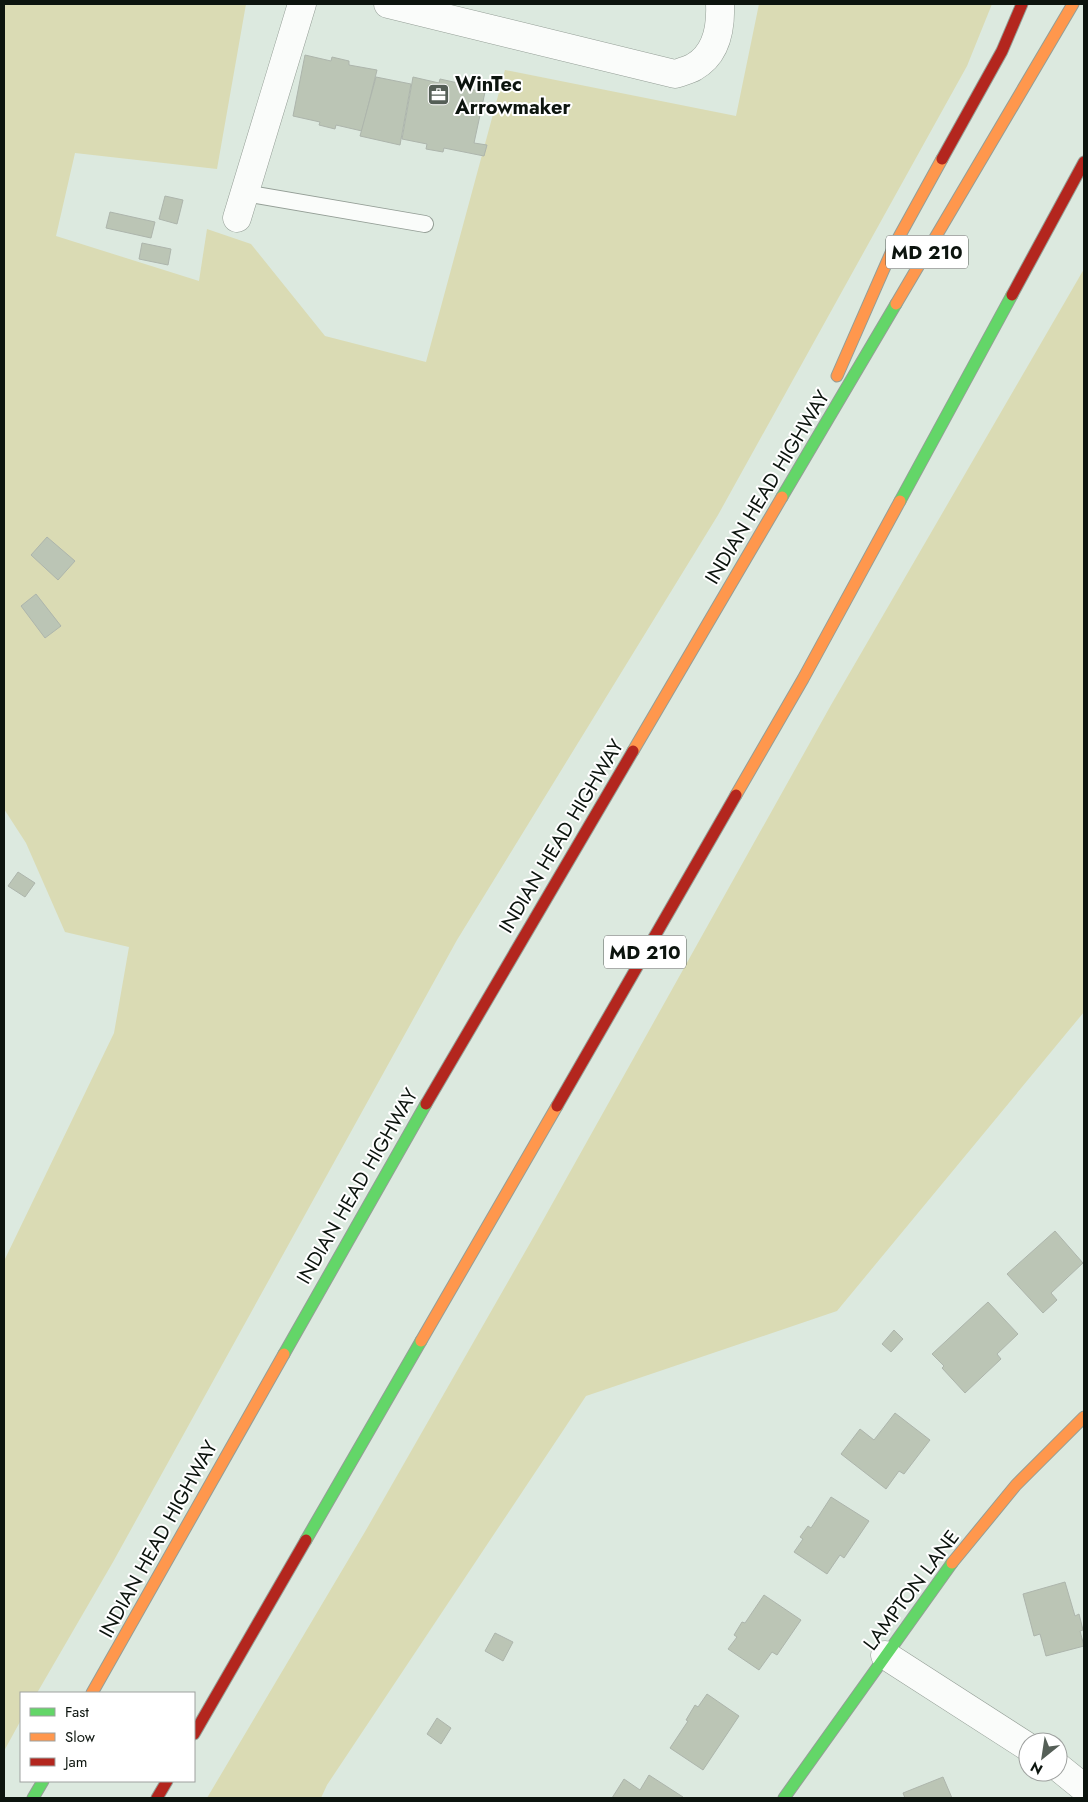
<svg xmlns="http://www.w3.org/2000/svg" width="1088" height="1802" viewBox="0 0 1088 1802" font-family="Jost,sans-serif">
<style>
.green{fill:#dadbb4}
.building{fill:#bbc5b5;stroke:#adb5ac}
.lines{fill:none;stroke-linecap:round;stroke-linejoin:round}
.lane-casing{stroke:#949e96;stroke-width:18}
.street-casing{stroke:#949e96;stroke-width:29}
.fast-casing{stroke:#949e96;stroke-width:13}
.slow-casing{stroke:#949e96;stroke-width:13}
.jam-casing{stroke:#949e96;stroke-width:13}
.lane{stroke:#fafcfa;stroke-width:16}
.street{stroke:#fafcfa;stroke-width:28}
.fast{stroke:#63d668;stroke-width:11}
.slow{stroke:#ff974d;stroke-width:11}
.jam{stroke:#b3261e;stroke-width:11}
.labels{text-anchor:middle;stroke-width:4;stroke-linejoin:round;paint-order:stroke}
.shield{fill:#fff;stroke:#555a56;stroke-width:1}
.shield-label{font-size:19px;font-weight:bold;fill:#0c140e}
.poi-label{font-size:20px;font-weight:bold;fill:#0c140e;stroke:#fff;text-anchor:start}
.street-label{font-size:20px;fill:#0c140e;stroke:#fff}
</style>
<rect width="100%" height="100%" fill="#dce9df"/>
<g class="green">
<polygon points="4,4 246,4 217,169 75,153 56,236 199,281 207,229 251,244 325,336 426,362 505,70 736,116 759,4 992,4 967,66 718,515 457,940 113,1562 37,1693 21,1693 21,1720 4,1751 4,1261 114,1033 129,947 65,932 26,843 4,809"/>
<polygon points="1084,269 1084,1012 837,1311 586,1396 327,1785 321,1798 207,1798 366,1530 537,1231 831,705"/>
</g>
<g class="building">
<polygon points="305,55 331,61 332,57 349,61 349,65 377,70 362,131 336,125 335,129 319,125 320,122 293,116"/>
<polygon points="376,77 411,84 400,145 360,136"/>
<polygon points="413,77 439,83 440,79 458,83 457,87 485,92 474,143 487,145 484,156 444,148 443,152 426,149 427,144 402,139"/>
<polygon points="165,196 183,200 177,224 159,219"/>
<polygon points="110,212 155,222 151,238 106,228"/>
<polygon points="142,243 171,249 168,265 139,259"/>
<polygon points="47,537 75,561 58,580 31,555"/>
<polygon points="36,594 61,626 45,638 21,606"/>
<polygon points="18,872 35,883 25,897 8,886"/>
<polygon points="1055,1231 1083,1263 1051,1293 1057,1300 1043,1313 1007,1274"/>
<polygon points="988,1302 1018,1334 997,1354 1001,1359 965,1393 942,1368 944,1366 932,1354"/>
<polygon points="894,1330 903,1339 891,1352 882,1344"/>
<polygon points="895,1413 930,1440 904,1474 899,1471 886,1489 841,1454 860,1429 874,1440"/>
<polygon points="831,1497 869,1521 844,1558 840,1555 827,1574 794,1552 803,1539 800,1537 808,1526 811,1528"/>
<polygon points="1065,1582 1075,1616 1079,1614 1083,1630 1080,1631 1084,1646 1046,1656 1040,1634 1034,1636 1023,1594"/>
<polygon points="764,1595 801,1620 777,1655 772,1652 759,1670 728,1649 737,1637 734,1635 742,1622 745,1623"/>
<polygon points="495,1633 513,1642 503,1661 485,1651"/>
<polygon points="707,1694 739,1716 703,1770 670,1748 688,1721 686,1720 695,1705 698,1707"/>
<polygon points="437,1718 451,1728 441,1744 427,1734"/>
<polygon points="649,1775 683,1797 683,1798 612,1798 624,1779 640,1790"/>
<polygon points="943,1777 952,1798 905,1798 903,1793"/>
</g>
<g class="lines">
<defs>
<polyline id="lane" points="244,193 425,224"/>
<g id="street">
<path d="M 388,4 L 675,74 C 681,72 689,70 694,67 C 717,54 721,27 720,4"/>
<polyline points="237,218 302,4"/>
<polyline points="885,1655 1028,1747"/>
<polyline points="1058,1767 1084,1788"/>
</g>
<g id="fast">
<polyline points="782,497 896,304"/>
<polyline points="900,501 1012,295"/>
<polyline points="284,1354 426,1104"/>
<polyline points="306,1540 421,1341"/>
<polyline points="33,1798 43,1781"/>
<polyline points="784,1798 952,1563"/>
</g>
<g id="slow">
<polyline points="896,304 1073,4"/>
<polyline points="837,376 894,246 942,159"/>
<polyline points="633,751 782,497"/>
<polyline points="736,795 803,679 900,501"/>
<polyline points="421,1341 557,1106"/>
<polyline points="952,1563 1016,1485 1084,1417"/>
<polyline points="92,1693 284,1354"/>
</g>
<g id="jam">
<polyline points="942,159 1002,51 1022,4"/>
<polyline points="1012,295 1084,162"/>
<polyline points="426,1104 633,751"/>
<polyline points="557,1106 736,795"/>
<polyline points="194,1734 306,1540"/>
<polyline points="157,1798 167,1781"/>
</g>
</defs>
<use href="#lane" class="lane-casing"/>
<use href="#street" class="street-casing"/>
<use href="#fast" class="fast-casing"/>
<use href="#slow" class="slow-casing"/>
<use href="#jam" class="jam-casing"/>
<use href="#lane" class="lane"/>
<use href="#street" class="street"/>
<use href="#fast" class="fast"/>
<use href="#slow" class="slow"/>
<use href="#jam" class="jam"/>
</g>
<defs>
<symbol id="office-square" viewBox="-11 -11 22 22"><rect x="-9" y="-9" width="18" height="18" rx="4" fill="#555f57" stroke="#fff"/><path d="M-6-3h4V-5.5h4V-3h4V5H-6ZM-1-4.5V-3h2v-1.5ZM-6 0V1H6V0Z" fill="#fff"/></symbol>
</defs>
<g fill-rule="evenodd">
<use href="#office-square" x="426" y="82" width="25" height="25"/>
</g>
<g class="labels">
<g class="shield">
<rect x="886" y="235.5" width="82" height="33" rx="4"/>
<rect x="604" y="935.5" width="82" height="33" rx="4"/>
</g>
<g class="shield-label">
<text x="927" y="259">MD 210</text>
<text x="645" y="959">MD 210</text>
</g>
<g class="poi-label">
<text x="455" y="91">WinTec<tspan x="455" dy="23">Arrowmaker</tspan></text>
</g>
<g class="street-label">
<text transform="translate(767 487) rotate(-59)" y="7">INDIAN HEAD HIGHWAY</text>
<text transform="translate(561 836) rotate(-59)" y="7">INDIAN HEAD HIGHWAY</text>
<text transform="translate(357 1186) rotate(-60)" y="7">INDIAN HEAD HIGHWAY</text>
<text transform="translate(158 1539) rotate(-61)" y="7">INDIAN HEAD HIGHWAY</text>
<text transform="translate(911 1590) rotate(-53)" y="7">LAMPTON LANE</text>
</g>
</g>
<rect width="1088" height="1802" fill="none" stroke="#0c140e" stroke-width="10"/>
<rect x="20" y="1692" width="175" height="90" fill="#ffffff" stroke="#9ea19f"/>
<rect x="30" y="1708" width="25" height="8" fill="#63d668" stroke="#9ea19f"/>
<text x="65" y="1717" font-size="15" fill="#0c140e">Fast</text>
<rect x="30" y="1733" width="25" height="8" fill="#ff974d" stroke="#9ea19f"/>
<text x="65" y="1742" font-size="15" fill="#0c140e">Slow</text>
<rect x="30" y="1758" width="25" height="8" fill="#b3261e" stroke="#9ea19f"/>
<text x="65" y="1767" font-size="15" fill="#0c140e">Jam</text>
<g transform="translate(1043 1757) rotate(210)"><circle r="24" fill="#ffffff" stroke="#9ea19f"/>
<path d="M0-4L9 19L0 12L-9 19Z" fill="#555f57"/>
<text y="-8" font-size="14" font-weight="bold" text-anchor="middle" fill="#0c140e">N</text>
</g>
</svg>
